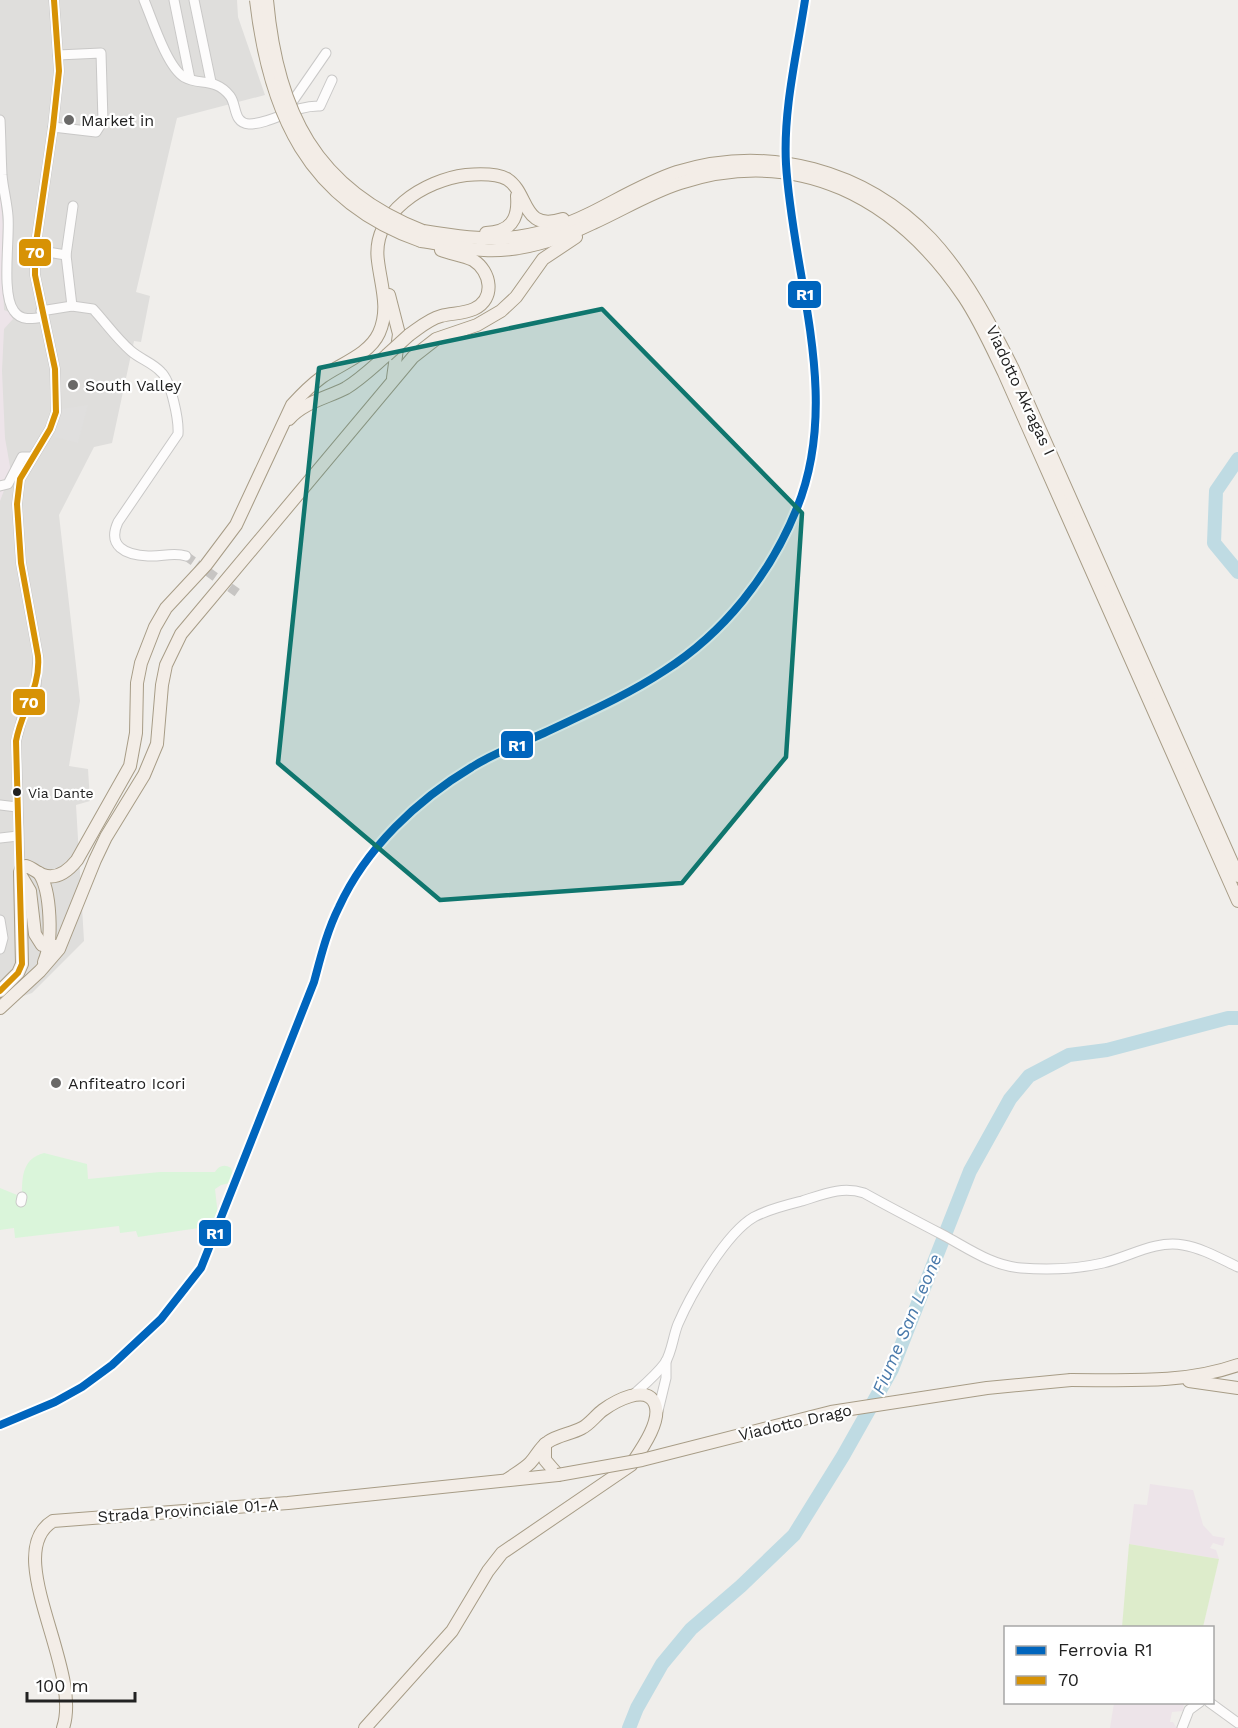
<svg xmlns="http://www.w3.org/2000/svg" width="1238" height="1728" viewBox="0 0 1238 1728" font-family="'Work Sans',sans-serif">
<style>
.residential{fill:#dfdedc}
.industrial{fill:#ede4e9}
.grass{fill:#ddeccb}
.park{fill:#daf5da}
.parking{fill:#e0dfde}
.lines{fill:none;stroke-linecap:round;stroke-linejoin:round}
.river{stroke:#bfdbe3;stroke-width:14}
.minor-tunnel{stroke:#c7c5c3;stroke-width:9;stroke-dasharray:9 4.5;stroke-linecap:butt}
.minor-casing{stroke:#c9c8c7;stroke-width:11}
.major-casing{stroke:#a79c86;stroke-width:14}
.minor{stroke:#fdfcfc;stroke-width:9}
.major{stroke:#f3ede7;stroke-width:12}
.major-bridge-casing{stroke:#a79c86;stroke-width:14;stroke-linecap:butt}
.major-bridge{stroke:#f3ede7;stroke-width:12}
.bus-1-casing{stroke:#fff;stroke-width:10}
.bus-1{stroke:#d79205;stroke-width:6}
.rail-1-casing{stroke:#fff;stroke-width:12}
.rail-1{stroke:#0065bd;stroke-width:8}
.marked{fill:#0f766e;fill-opacity:0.2;stroke:#0f766e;stroke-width:4.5;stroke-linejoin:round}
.poi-dot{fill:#6a6968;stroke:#fff;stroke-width:2}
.bus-dot{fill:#222;stroke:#fff;stroke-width:2}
.labels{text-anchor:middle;stroke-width:4.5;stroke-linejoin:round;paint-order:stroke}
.bus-label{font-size:14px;fill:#222;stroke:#fff;text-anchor:start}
.poi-label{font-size:16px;fill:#222;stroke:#fff;text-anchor:start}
.street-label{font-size:16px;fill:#222;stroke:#fff}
.water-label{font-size:18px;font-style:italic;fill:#4a7aab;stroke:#fff}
.line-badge{stroke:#fff;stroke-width:2}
.badge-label{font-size:16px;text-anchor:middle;font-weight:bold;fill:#fff}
</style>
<rect width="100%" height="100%" fill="#f0eeeb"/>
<polygon class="residential" points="0,0 237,0 238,17 265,95 177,118 136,292 150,296 141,342 134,341 112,443 94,447 59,515 80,701 69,766 88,769 90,801 76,805 84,941 32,993 0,1004"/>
<g class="industrial">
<polygon points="0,193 3,225 2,258 4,310 9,312 13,319 4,329 2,371 5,438 11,472 0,501"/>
<polygon points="1150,1484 1193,1490 1203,1525 1213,1536 1225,1538 1223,1546 1213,1543 1210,1548 1216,1550 1219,1559 1129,1544 1134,1504 1147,1505"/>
<polygon points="1114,1703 1184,1703 1183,1711 1172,1712 1170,1722 1173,1722 1176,1727 1180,1723 1179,1728 1110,1728"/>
</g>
<polygon class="grass" points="1129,1544 1219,1559 1203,1627 1122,1627"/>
<path class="park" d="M 44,1153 L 87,1164 L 88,1179 L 160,1172 L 215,1172 C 219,1165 225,1164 231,1168 L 234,1178 L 230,1183 L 221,1185 L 215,1189 L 219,1225 L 138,1237 L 136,1231 L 120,1233 L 119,1226 L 15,1238 L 14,1228 L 0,1230 L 0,1188 L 22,1197 C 22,1177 22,1159 44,1153 Z"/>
<polygon class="parking" points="88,405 78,443 55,437 54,435 61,409"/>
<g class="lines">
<g class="river">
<polyline points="1238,459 1216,491 1214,543 1238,572"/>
<polyline points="629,1728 637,1708 662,1664 691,1629 741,1586 794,1535 843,1456 892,1369 970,1171 1010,1099 1029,1076 1069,1055 1107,1050 1228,1018 1238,1018"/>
</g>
<polyline class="minor-tunnel" points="186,556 239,594"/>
<defs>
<g id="minor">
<path d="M 144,0 C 152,19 167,67 184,77 C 200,86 215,77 230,96 C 237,105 233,123 249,124 C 272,124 294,105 320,106 L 332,80"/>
<polyline points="174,0 190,79"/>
<polyline points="194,0 211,82"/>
<polyline points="288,108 326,53"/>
<path d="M 0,120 C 1,138 1,156 2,175 C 3,188 7,202 8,216 C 10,239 1,294 14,311 C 21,321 32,319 43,317"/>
<polyline points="53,127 96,132 103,121 101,53 58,55"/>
<polyline points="35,250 66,255"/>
<polyline points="72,306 66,255 73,206"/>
<path d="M 41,311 L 72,306 L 93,309 C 106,323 116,338 131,351 C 140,359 153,363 161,372 C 171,381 179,420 178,434 L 118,522 C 107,546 125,555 148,556 C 161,557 173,552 186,556"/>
<polyline points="0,486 8,484 22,457 32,457"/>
<polyline points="0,805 17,807"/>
<polyline points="0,838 18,836"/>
<polyline points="20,873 16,741 23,715 36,685 38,656 21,563 17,504 20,479 50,429 56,412 55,369 35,275 35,250 53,127 59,71 54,0"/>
<polyline points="0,920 3,938 0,949"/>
<polyline points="21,1202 22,1197"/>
<path d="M 633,1395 C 644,1385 656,1375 665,1363 C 672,1352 673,1336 678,1324 C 691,1294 726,1233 754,1217 C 769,1209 786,1205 802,1201 C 824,1194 842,1186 864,1193 C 891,1208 918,1222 945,1236 C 969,1249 993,1266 1021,1268 C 1047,1270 1077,1269 1103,1263 C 1129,1257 1155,1240 1183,1245 C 1202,1248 1221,1259 1238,1267"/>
<polyline points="658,1411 666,1378 666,1361"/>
<polyline points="1209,1702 1238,1723"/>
<polyline points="1182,1728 1189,1710 1200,1702"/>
</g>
<g id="major">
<path d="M 423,231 C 490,242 528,244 591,213 C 619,199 647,182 677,172 C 768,144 865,170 931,239 C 966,277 990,323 1013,369 L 1238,876"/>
<path d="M 486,233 C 510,232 519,220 517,196"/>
<path d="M 421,241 C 442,244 463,249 484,250 C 521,252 560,239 593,223 C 622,210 649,193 680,183 C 799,145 897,198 964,297 C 980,321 992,348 1004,373 L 1238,901"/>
<polyline points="389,295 399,334 393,378"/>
<path d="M 409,335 C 419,328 429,319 441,316 C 452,313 463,314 474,309 C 496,299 491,271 473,260 C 463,255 451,254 441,250"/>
<path d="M 289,419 C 304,402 327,398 346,388 C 361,379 374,366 387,355"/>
<path d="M 20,873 L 21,869 L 26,866 C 33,868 37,873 43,875 C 57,880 69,870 77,860 L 130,766 L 136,733 L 137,683 L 141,663 L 155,627 L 166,608 L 206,565 L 236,525 L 292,405 C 302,394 311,385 322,377 C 340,364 369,355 379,333 C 390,309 381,286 378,261 C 371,213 425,180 466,175 C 478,174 496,173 507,179 C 530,194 521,232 563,219"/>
<path d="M 39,873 C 51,890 53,942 44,962"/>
<polyline points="20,874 30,891 35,934 42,945 56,946"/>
<polyline points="0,991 18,973 22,964 20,873"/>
<polyline points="0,1008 40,971 59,949 95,860 106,837 144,775 157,744 162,685 166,665 181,634 413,357 436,339 477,325 501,311 516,297 543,259 576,237"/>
<path d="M 1071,1380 C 1127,1380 1184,1384 1238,1365"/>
<polyline points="1189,1381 1238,1388"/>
<polyline points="545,1444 545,1460 558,1475"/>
<path d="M 63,1728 C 83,1669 0,1553 53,1521 L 288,1503 L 558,1475"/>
<path d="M 365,1728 L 452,1631 L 488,1571 L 502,1553 L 631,1465 C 641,1450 662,1421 655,1404 C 647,1383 614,1402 603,1410 C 596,1415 590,1424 582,1428 C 571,1434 558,1435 548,1442 C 539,1448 537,1456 530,1463 C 524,1469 515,1474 508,1479"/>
</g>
</defs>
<use href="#minor" class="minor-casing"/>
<use href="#major" class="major-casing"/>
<use href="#minor" class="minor"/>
<use href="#major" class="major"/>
<defs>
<g id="major-bridge">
<path d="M 256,0 C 269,112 307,201 421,241"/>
<path d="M 267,0 C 277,111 315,189 423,231"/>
<polyline points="387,355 409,335"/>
<polyline points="558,1475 642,1460 831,1412 987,1388 1071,1380"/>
</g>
</defs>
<use href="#major-bridge" class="major-bridge-casing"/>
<use href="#major-bridge" class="major-bridge"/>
<defs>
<path id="bus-1" d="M 0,991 L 18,973 L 22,964 L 16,741 C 21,711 41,688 38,656 L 21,563 L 17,504 L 20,479 L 50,429 L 56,412 L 55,369 L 35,275 L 35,250 L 53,127 L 59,71 L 54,0"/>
</defs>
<use href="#bus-1" class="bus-1-casing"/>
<use href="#bus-1" class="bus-1"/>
<defs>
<path id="rail-1" d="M 0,1425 L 55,1402 L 82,1387 L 112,1365 L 161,1319 L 201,1268 L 314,982 C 321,956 327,931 339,907 C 366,848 417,800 472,767 C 494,753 520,744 544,733 C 584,714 626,696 664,671 C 724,633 770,575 797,508 C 842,396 793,279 786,164 C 783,110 797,53 805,0"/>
</defs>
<use href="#rail-1" class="rail-1-casing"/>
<use href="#rail-1" class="rail-1"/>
</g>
<path class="marked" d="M 602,309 L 802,513 L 786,757 L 682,883 L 440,900 L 278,763 L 319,368 Z"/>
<g class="poi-dot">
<circle cx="69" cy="120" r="6"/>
<circle cx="73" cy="385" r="6"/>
<circle cx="56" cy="1083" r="6"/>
</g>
<circle class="bus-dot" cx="17" cy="792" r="5"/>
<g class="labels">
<g class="bus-label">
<text x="28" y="798">Via Dante</text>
</g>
<g class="poi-label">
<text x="81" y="126">Market in</text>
<text x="85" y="391">South Valley</text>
<text x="68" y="1089">Anfiteatro Icori</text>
</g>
<g class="street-label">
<text transform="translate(1021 390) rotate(65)" y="6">Viadotto Akragas I</text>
<text transform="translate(795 1422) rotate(-13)" y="6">Viadotto Drago</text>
<text transform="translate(188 1510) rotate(-4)" y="6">Strada Provinciale 01-A</text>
</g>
<g class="water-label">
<text transform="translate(907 1324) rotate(-67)" y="6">Fiume San Leone</text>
</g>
</g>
<g class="line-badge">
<rect x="18" y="238" width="34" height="29" rx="6" fill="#d79205"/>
<rect x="787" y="280" width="35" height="29" rx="6" fill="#0065bd"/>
<rect x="12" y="688" width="34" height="28" rx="6" fill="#d79205"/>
<rect x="500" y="730" width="34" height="29" rx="6" fill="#0065bd"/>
<rect x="198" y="1219" width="34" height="28" rx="6" fill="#0065bd"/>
</g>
<g class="badge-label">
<text x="35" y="258">70</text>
<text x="805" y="300">R1</text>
<text x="29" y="708">70</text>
<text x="517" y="751">R1</text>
<text x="215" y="1239">R1</text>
</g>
<rect x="1004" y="1626" width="210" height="78" fill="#ffffff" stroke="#a7a7a7" stroke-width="1.5"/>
<rect x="1016" y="1646" width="30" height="9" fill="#0065bd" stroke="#a7a7a7" stroke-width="1.5"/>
<text x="1058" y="1656" font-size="18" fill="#222222">Ferrovia R1</text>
<rect x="1016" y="1676" width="30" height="9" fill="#d79205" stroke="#a7a7a7" stroke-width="1.5"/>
<text x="1058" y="1686" font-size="18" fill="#222222">70</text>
<path d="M27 1692v9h108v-9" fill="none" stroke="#222222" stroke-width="3"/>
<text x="36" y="1692" font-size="18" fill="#222222" stroke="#ffffff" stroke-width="4.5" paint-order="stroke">100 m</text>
</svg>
